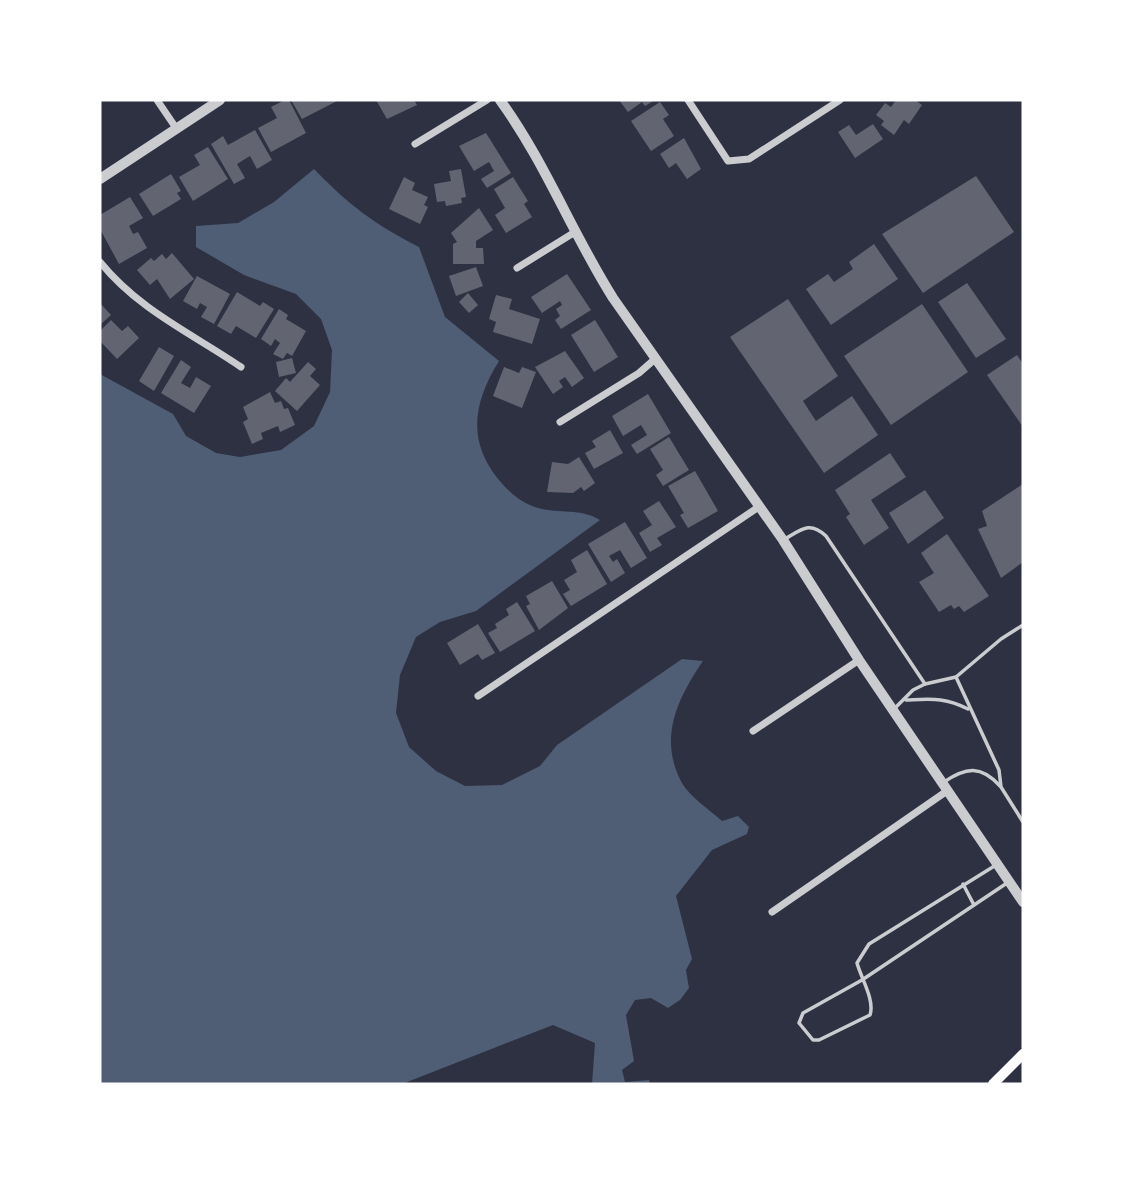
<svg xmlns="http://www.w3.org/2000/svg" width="1123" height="1184" viewBox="0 0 1123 1184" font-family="Figtree,sans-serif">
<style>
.water{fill:#4f5d75}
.building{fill:#626471}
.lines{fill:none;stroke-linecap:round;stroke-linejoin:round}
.service{stroke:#caccd0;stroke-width:3.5}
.minor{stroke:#caccd0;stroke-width:7}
.tertiary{stroke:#caccd0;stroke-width:10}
.secondary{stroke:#fff;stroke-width:10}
</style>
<rect width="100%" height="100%" fill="#2d3142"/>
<path class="water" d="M 314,169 C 349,205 374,224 419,247 L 445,317 L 499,361 C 473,403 467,441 499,480 C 510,493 521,503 538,508 C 559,514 581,508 600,520 L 476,611 L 440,622 L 416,637 L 400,675 L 396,713 L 409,747 L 436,771 L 465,786 L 502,785 L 540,766 L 557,745 L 682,659 L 703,661 C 677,699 658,739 682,783 C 690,797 710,810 722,821 L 738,816 L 749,827 L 747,834 L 712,850 L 676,896 L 692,959 L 686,970 L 689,988 L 680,1000 L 668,1008 L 651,998 L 635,1000 L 626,1015 L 634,1061 L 622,1070 L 625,1082 L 649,1080 L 650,1084 L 592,1084 L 595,1043 L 553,1025 L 402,1084 L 100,1084 L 100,374 L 173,414 L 186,436 L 216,453 L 240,457 L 281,450 L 314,426 L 330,392 L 332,350 L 321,319 L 296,294 L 244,275 L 196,247 L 196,226 L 238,223 L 274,202 Z"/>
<g class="building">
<polygon points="285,100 289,100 306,133 271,152 258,128 277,118 271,107"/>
<polygon points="291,100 339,100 302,119"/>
<polygon points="376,100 414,100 417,105 387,119"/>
<polygon points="619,100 655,100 645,106 642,102 628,112"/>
<polygon points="896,100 915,100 922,105 909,124 904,120 894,135 881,125 884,121 876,115 885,103 891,107"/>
<polygon points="660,102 669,115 663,119 674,136 651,151 631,121"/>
<polygon points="873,124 883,139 855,158 838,132 849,125 856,135"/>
<polygon points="255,130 272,160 257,169 250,156 237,164 245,178 234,184 211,144 223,136 228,145"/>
<polygon points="486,133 511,173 487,188 481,179 494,171 489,162 474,171 459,146"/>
<polygon points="684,138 701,169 687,179 676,163 669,168 660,154"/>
<polygon points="208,147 228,179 193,201 179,177 200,165 194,155"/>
<polygon points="461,169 466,197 461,198 462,203 446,206 445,201 437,202 434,184 451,181 449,171"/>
<polygon points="171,174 181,191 177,193 181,199 153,216 139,194"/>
<polygon points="976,176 1014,232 923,293 882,234"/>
<polygon points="404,177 415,183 412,190 428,197 424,205 428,207 420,224 389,209"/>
<polygon points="513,177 528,201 524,204 532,217 506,233 495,215 505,208 494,189"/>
<polygon points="130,197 143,218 129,226 133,234 138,232 147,248 119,264 100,229 100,215"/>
<polygon points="479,208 493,230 476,241 476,248 483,248 484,264 453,264 453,244 457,242 451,233"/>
<polygon points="874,244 898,279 831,325 806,289 828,274 834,282 853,269 849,262"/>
<polygon points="172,253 194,279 170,299 157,279 150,285 137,270 151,258 154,261 162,254 166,259"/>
<polygon points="476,267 483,286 456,296 449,276"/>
<polygon points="567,274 591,310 561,329 555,320 560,316 556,309 562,305 560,301 542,313 531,297"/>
<polygon points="197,276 230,294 214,324 201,317 207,307 200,303 197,309 183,301"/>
<polygon points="967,283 1006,339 976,358 938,302"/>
<polygon points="237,292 260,306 263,302 274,309 256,338 236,326 231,334 217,326"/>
<polygon points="468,293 478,305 469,313 459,302"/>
<polygon points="496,295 512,299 509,309 540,319 532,344 493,332 496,322 489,319"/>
<polygon points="788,299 838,376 803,401 816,421 852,396 878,435 824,473 730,337"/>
<polygon points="100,303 111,315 100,325"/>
<polygon points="922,304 968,372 891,425 844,356"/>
<polygon points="279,309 288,315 286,319 306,331 292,356 287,353 283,359 273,354 280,343 275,339 271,346 261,339"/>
<polygon points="111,320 122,331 128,326 139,338 117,359 100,341 100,331"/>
<polygon points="595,320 618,357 594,372 571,335"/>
<polygon points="159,347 174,356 154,391 139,381"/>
<polygon points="565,351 584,378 572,387 565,377 559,381 563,387 553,394 535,367"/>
<polygon points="1017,355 1023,364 1023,427 987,375"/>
<polygon points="292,358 296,373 279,377 276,362"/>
<polygon points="181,360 191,367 181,383 190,388 196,377 211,386 194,413 161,393"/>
<polygon points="308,362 316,369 310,376 320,385 297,411 275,391 286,378 290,382"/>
<polygon points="504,367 519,373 522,367 536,372 522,408 493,396"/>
<polygon points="270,392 275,403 281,401 284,409 288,408 295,425 280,432 278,426 261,433 263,439 252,444 243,422 248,419 243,407"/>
<polygon points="648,394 671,433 637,454 631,445 647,435 641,425 623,436 612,416"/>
<polygon points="610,430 623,453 594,469 585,453 596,447 592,441"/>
<polygon points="669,437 689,470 663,486 656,475 663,470 650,449"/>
<polygon points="890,453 906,477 871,500 889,528 864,545 846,517 850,514 835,490"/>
<polygon points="579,457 595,483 584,491 581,487 573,493 547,492 552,462 568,464"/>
<polygon points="695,471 718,511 688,528 680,515 684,513 668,486"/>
<polygon points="1023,484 1023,562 1001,578 978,529 987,526 982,511"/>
<polygon points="925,490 944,518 908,544 889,513"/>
<polygon points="659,501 676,527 657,538 662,545 650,552 639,533 652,525 643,511"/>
<polygon points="625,522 647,558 631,568 620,550 609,556 613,562 617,559 625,573 611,582 588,544"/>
<polygon points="947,534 989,596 964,612 959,606 954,609 951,605 939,612 919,582 934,573 921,553"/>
<polygon points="587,550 607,584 571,606 563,594 570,590 564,580 577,572 571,560"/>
<polygon points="552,581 568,608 539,630 526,606 530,604 526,596"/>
<polygon points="517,602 535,631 500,652 488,633 497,628 495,624 509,615 506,609"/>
<polygon points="478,624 495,653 482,660 478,654 460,665 447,643"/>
</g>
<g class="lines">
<g class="service">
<path d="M 785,539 C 802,529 810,521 826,536 L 925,684"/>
<polyline points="956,677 999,770 1001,787 1023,822"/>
<path d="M 906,700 C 931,699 945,697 968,709"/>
<polyline points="895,708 913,690 925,684 956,677 1001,639 1023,625"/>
<path d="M 944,782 C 966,767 981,765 1000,786"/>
<path d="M 996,865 L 869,944 L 857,963 C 861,978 875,1000 870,1015 L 819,1040 L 813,1040 L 799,1023 L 803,1013 L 862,980 L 1007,883"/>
<polyline points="963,884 974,905"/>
</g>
<g class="minor">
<polyline points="157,100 176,128"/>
<polyline points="688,100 728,161 749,159 840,100"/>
<polyline points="415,144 487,100"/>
<path d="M 100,262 C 139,310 191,333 241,367"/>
<polyline points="517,268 575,232"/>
<polyline points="560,422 639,373 655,359"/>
<polyline points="478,696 760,506"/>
<polyline points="753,731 859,660"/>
<polyline points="772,912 947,791"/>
</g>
<g class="tertiary">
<path d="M 500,100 C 545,162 572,233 613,298 L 783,540 L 859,660 L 1023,902"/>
<polyline points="100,179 220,100"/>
</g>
<polyline class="secondary" points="993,1084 1023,1054"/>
</g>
<rect width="1123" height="1184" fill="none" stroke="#ffffff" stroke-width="203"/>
</svg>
